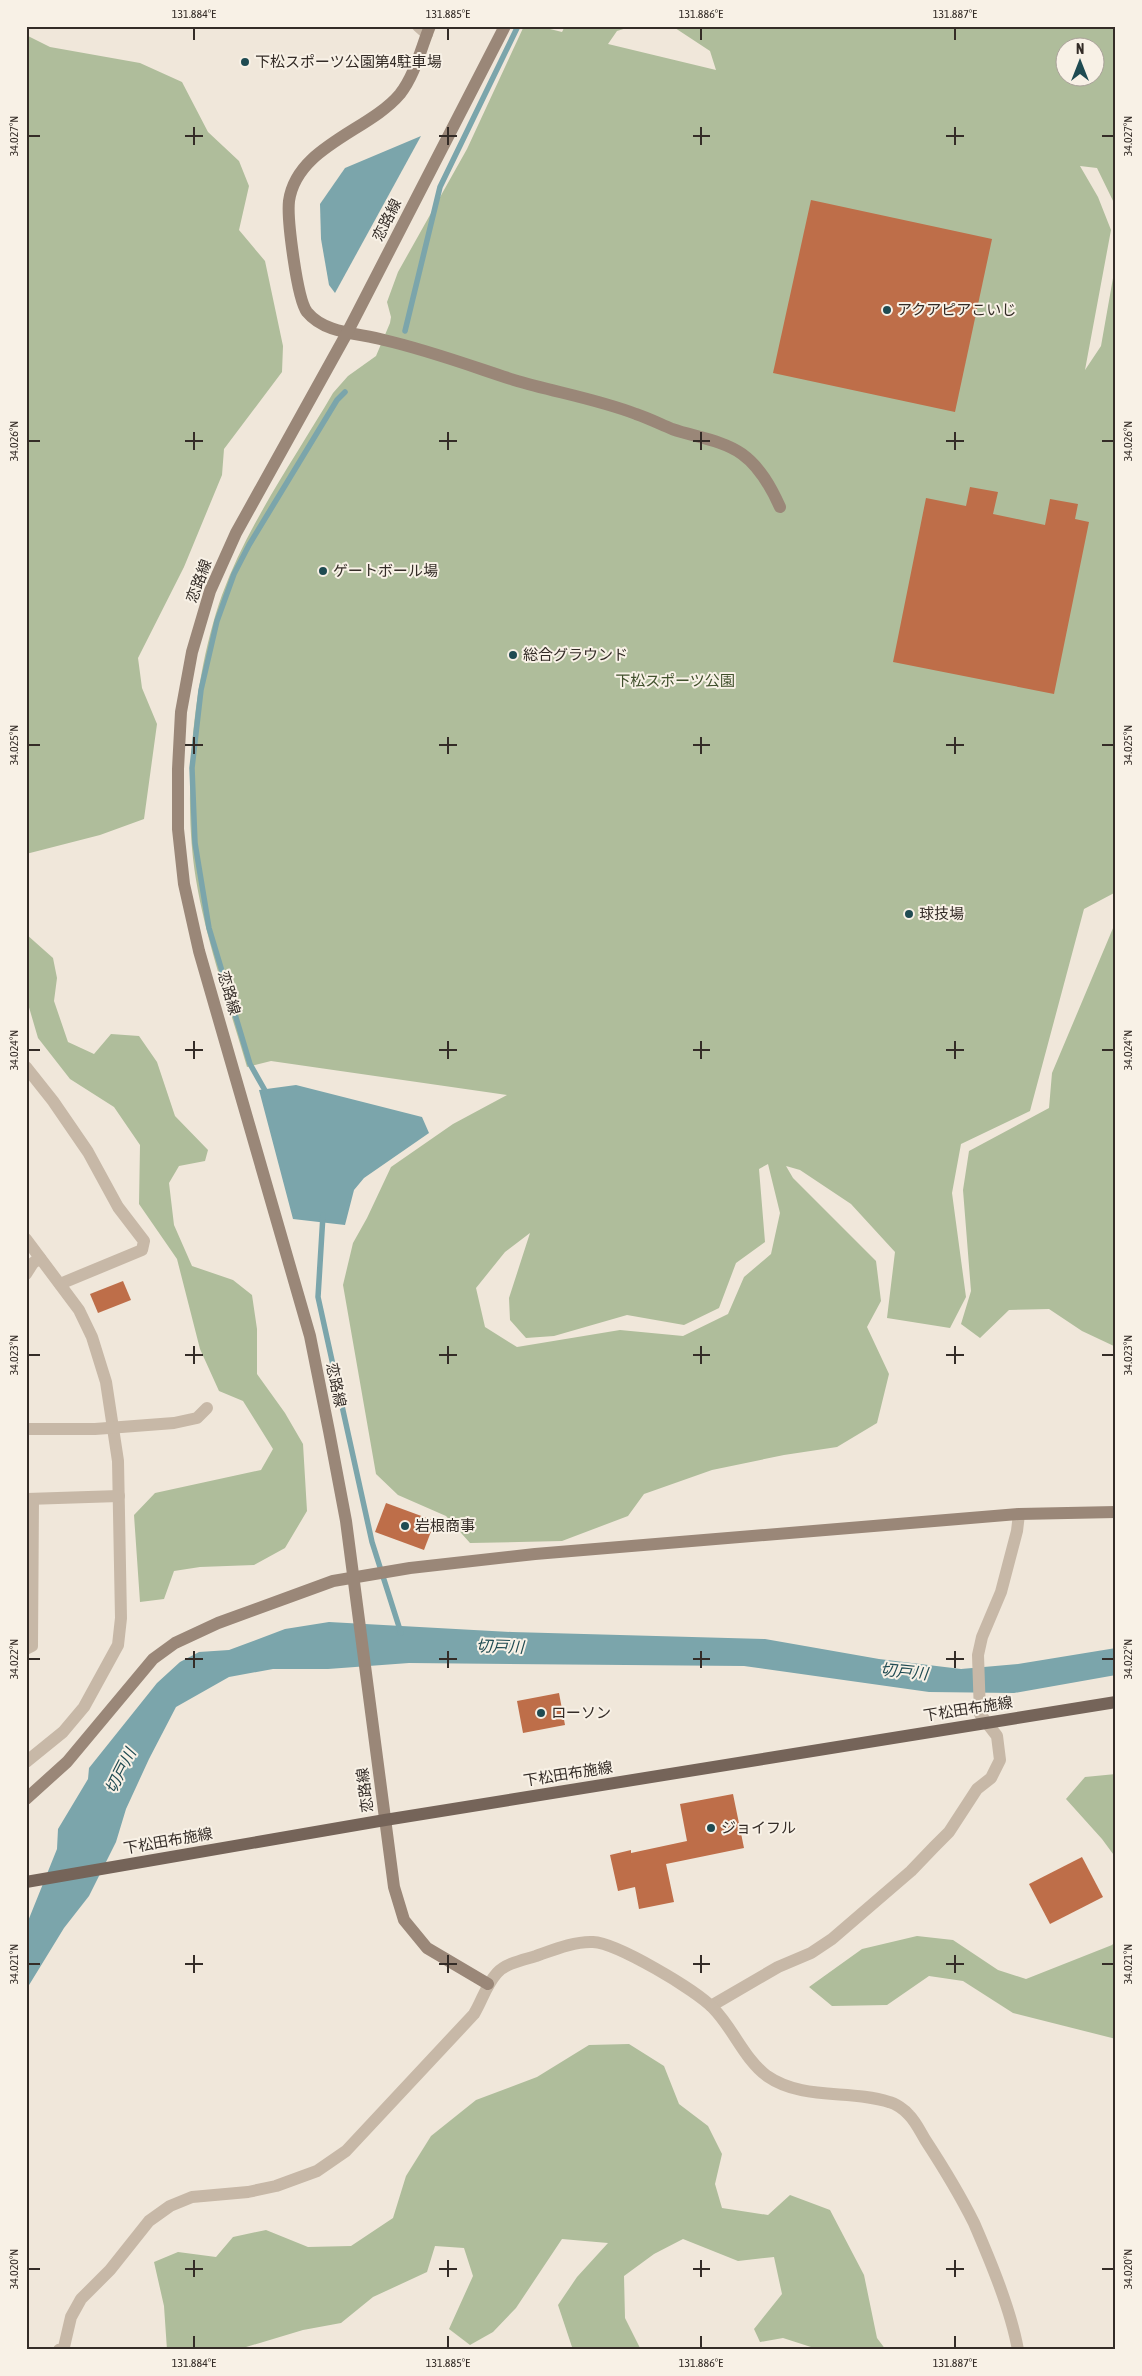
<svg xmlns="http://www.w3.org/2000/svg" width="1142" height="2376" viewBox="0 0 1142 2376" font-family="'Asap Condensed','Noto Sans JP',sans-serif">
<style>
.green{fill:#afbd9b;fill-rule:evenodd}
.water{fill:#7ba5ab}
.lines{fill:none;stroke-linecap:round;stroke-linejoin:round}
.stream{stroke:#7ba5ab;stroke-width:5.5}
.building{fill:#be6e49}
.street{stroke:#c7b8a7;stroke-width:12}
.secondary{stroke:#9a8778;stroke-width:12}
.primary{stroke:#756459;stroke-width:12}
.ticks{fill:none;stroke:#342c27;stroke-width:2}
.poi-dot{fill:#1f4b52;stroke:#f8f1e6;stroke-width:2}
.labels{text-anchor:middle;stroke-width:4;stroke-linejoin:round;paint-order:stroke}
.poi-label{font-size:15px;fill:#342c27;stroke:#f8f1e6;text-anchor:start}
.street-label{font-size:15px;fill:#342c27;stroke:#f8f1e6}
.park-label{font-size:15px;fill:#40502c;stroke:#f8f1e6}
.water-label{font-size:16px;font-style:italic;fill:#1f4b52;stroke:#f8f1e6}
.neatline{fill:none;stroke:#342c27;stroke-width:2}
.ticks-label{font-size:12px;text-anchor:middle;fill:#342c27}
</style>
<rect width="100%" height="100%" fill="#f0e7da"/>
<g class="green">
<path d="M 524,26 L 538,26 L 562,32 L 565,26 L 633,26 L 617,31 L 608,44 L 716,70 L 710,51 L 672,26 L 1116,26 L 1116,207 L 1097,168 L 1080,166 L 1098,197 L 1111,230 L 1085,370 L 1101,346 L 1116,261 L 1116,892 L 1084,909 L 1030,1111 L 961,1144 L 952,1193 L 966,1297 L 950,1328 L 887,1318 L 895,1252 L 851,1204 L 800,1170 L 786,1166 L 793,1178 L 876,1261 L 881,1301 L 867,1327 L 889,1374 L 877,1423 L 837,1447 L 784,1455 L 712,1470 L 644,1494 L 628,1516 L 562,1541 L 470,1543 L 446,1516 L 398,1495 L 376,1474 L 343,1285 L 353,1243 L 367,1218 L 391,1167 L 453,1124 L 507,1095 L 271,1061 L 247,1067 C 227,998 198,919 192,848 C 185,770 196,668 222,595 C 248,524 295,458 333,393 L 348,376 L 376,356 L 390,323 L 391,317 L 387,302 L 398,272 L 467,149 ZM 1064,48 L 1094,48 L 1094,78 L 1064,78 ZM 768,1164 L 780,1213 L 771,1254 L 744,1277 L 728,1314 L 683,1336 L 620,1330 L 517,1347 L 485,1327 L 476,1288 L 505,1252 L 530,1233 L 509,1298 L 510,1320 L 526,1338 L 554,1336 L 627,1315 L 684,1325 L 719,1308 L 736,1263 L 765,1242 L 759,1169 Z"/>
<polygon points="26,35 50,47 140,63 182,82 208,132 239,161 249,186 239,230 265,261 283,346 282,372 224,449 222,475 184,567 138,658 142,688 157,724 144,819 100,835 26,854"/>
<polygon points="1116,921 1116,1347 1082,1331 1049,1309 1009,1310 980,1338 961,1324 971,1291 963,1190 969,1151 1049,1108 1052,1073"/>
<polygon points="26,934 53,958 57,978 54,1001 68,1042 94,1054 111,1034 139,1036 157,1062 175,1116 208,1150 205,1161 179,1166 169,1183 174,1225 192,1266 233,1280 252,1295 257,1329 257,1374 285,1413 303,1444 307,1511 285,1548 254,1565 200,1567 174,1571 164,1599 140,1602 134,1515 155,1493 261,1470 273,1449 243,1401 219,1391 200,1349 177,1259 139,1204 140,1145 114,1107 70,1079 38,1038 26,997"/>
<polygon points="1116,1774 1116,1858 1102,1839 1066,1799 1085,1777"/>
<polygon points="917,1936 953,1940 998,1970 1026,1979 1112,1945 1116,1941 1116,2039 1013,2013 963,1981 929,1976 887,2005 832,2006 809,1987 862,1949"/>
<polygon points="629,2044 664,2066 679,2104 708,2126 722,2154 715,2184 722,2208 768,2215 790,2195 830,2210 864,2275 877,2338 886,2350 811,2350 811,2347 783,2338 760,2342 754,2329 782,2294 774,2257 738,2261 683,2239 654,2254 624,2276 625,2318 641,2350 573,2350 558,2305 577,2277 608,2243 562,2239 516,2308 493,2332 470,2345 449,2329 473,2276 464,2248 435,2246 427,2272 373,2297 341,2323 303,2330 236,2350 167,2350 164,2306 154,2262 178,2252 216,2257 233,2237 266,2230 308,2247 351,2246 393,2218 406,2176 431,2136 476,2100 537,2077 589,2045"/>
</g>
<g class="water">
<polygon points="421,136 335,293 329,285 321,239 320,204 345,168"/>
<polygon points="296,1085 422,1117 429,1133 364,1178 354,1190 345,1225 293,1219 259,1090"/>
<polygon points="329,1622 512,1632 765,1639 879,1659 961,1669 1018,1664 1116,1648 1116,1675 1014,1693 929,1692 744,1666 409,1663 328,1669 273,1669 229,1677 176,1707 149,1759 126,1809 116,1842 89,1896 64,1928 26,1990 26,1926 57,1849 58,1829 88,1779 89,1768 157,1683 180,1662 199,1652 229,1650 285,1629"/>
</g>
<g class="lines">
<g class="stream">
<polyline points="405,331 440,187 518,26"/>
<polyline points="267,1094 250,1064 209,928 195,843 192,768 201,690 217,621 234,574 249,545 337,400 345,392"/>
<polyline points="323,1215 318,1297 372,1542 401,1633"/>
</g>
</g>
<g class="building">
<polygon points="811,200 992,239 955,412 773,373"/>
<polygon points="970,487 998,492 993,514 1045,525 1050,499 1078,504 1075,519 1089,522 1054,694 893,662 926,498 966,506"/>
<polygon points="123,1281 131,1300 98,1313 90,1294"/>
<polygon points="386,1503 435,1521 424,1550 375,1532"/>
<polygon points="559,1693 565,1725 523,1733 517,1701"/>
<polygon points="733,1794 744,1848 666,1864 674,1902 639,1909 635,1887 618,1891 610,1855 631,1850 631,1853 687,1841 680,1804"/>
<polygon points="1082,1857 1103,1897 1050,1924 1029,1884"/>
</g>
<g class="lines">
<g class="street">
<polyline points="418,26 427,34"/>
<polyline points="26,1067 53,1101 88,1152 118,1207 144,1241 142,1250 60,1284"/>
<polyline points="26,1239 79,1310 92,1337 106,1382 118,1461 121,1618 118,1645 84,1707 63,1732 26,1762"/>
<polyline points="26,1274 33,1263 40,1258"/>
<polyline points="26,1429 95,1429 174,1423 197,1418 207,1408"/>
<polyline points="27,1499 119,1496"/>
<polyline points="26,1649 32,1646 33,1499"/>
<polyline points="711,2006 778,1967 811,1953 832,1939 911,1871 934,1847 949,1832 977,1789 991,1778 1000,1760 997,1736 980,1714 978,1655 982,1637 1001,1592 1017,1531 1019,1514"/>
<path d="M 59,2350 L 64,2347 L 71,2317 L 81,2299 L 110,2270 L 149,2221 L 170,2206 L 192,2197 L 248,2192 L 276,2186 L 317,2171 L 346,2151 L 474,2014 C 482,2001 486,1985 497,1973 C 506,1963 523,1960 536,1956 C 553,1950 575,1941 593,1942 C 617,1943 696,1990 713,2008 C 733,2028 744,2059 767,2076 C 803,2101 850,2089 889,2102 C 895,2103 905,2110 909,2115 C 916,2122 921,2133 926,2141 C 943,2167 960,2195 974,2223 C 990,2260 1011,2310 1018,2350"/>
</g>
<g class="secondary">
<path d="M 430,26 C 421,48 415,75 400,94 C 369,131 297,146 289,201 C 287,219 297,299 307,312 C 325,334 359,333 384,340 C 428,350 471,366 514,380 C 554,392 597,399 636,414 C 648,418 660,424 672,429 C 695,437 722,440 742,454 C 760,467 771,487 780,507"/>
<polyline points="26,1799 67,1762 153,1659 175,1643 218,1623 333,1581 410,1568 535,1554 1019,1514 1116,1512"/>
<polyline points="488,1984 427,1948 404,1920 394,1887 346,1521 329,1431 310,1336 199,951 184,884 178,829 178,769 181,712 192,652 210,591 236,533 347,333 505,26"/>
</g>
<polyline class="primary" points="26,1882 385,1820 1116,1702"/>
</g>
<path class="ticks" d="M 194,28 L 194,40M 448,28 L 448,40M 701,28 L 701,40M 955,28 L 955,40M 194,127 L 194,145M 448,127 L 448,145M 701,127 L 701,145M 955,127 L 955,145M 28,136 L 40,136M 185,136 L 203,136M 439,136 L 457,136M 693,136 L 710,136M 946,136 L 964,136M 1102,136 L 1114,136M 194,432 L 194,450M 448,432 L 448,450M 701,432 L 701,450M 955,432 L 955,450M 28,441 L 40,441M 185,441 L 203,441M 439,441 L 457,441M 693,441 L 710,441M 946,441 L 964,441M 1102,441 L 1114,441M 194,737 L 194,754M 448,737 L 448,754M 701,737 L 701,754M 955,737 L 955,754M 28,745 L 40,745M 185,745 L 203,745M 439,745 L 457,745M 693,745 L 710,745M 946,745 L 964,745M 1102,745 L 1114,745M 194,1041 L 194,1059M 448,1041 L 448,1059M 701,1041 L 701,1059M 955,1041 L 955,1059M 28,1050 L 40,1050M 185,1050 L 203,1050M 439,1050 L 457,1050M 693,1050 L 710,1050M 946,1050 L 964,1050M 1102,1050 L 1114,1050M 194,1346 L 194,1364M 448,1346 L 448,1364M 701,1346 L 701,1364M 955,1346 L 955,1364M 28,1355 L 40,1355M 185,1355 L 203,1355M 439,1355 L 457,1355M 693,1355 L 710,1355M 946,1355 L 964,1355M 1102,1355 L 1114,1355M 194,1651 L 194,1668M 448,1651 L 448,1668M 701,1651 L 701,1668M 955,1651 L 955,1668M 28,1659 L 40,1659M 185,1659 L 203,1659M 439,1659 L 457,1659M 693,1659 L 710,1659M 946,1659 L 964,1659M 1102,1659 L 1114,1659M 194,1955 L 194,1973M 448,1955 L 448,1973M 701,1955 L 701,1973M 955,1955 L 955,1973M 28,1964 L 40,1964M 185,1964 L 203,1964M 439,1964 L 457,1964M 693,1964 L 710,1964M 946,1964 L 964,1964M 1102,1964 L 1114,1964M 194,2260 L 194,2277M 448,2260 L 448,2277M 701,2260 L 701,2277M 955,2260 L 955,2277M 28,2269 L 40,2269M 185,2269 L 203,2269M 439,2269 L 457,2269M 693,2269 L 710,2269M 946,2269 L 964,2269M 1102,2269 L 1114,2269M 194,2336 L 194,2348M 448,2336 L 448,2348M 701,2336 L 701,2348M 955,2336 L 955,2348"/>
<g class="poi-dot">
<circle cx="245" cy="62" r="5"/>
<circle cx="887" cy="310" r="5"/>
<circle cx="323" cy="571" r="5"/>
<circle cx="513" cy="655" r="5"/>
<circle cx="909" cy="914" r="5"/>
<circle cx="405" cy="1526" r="5"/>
<circle cx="541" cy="1713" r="5"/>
<circle cx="711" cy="1828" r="5"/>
</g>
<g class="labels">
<g class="poi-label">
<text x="255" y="67">下松スポーツ公園第4駐車場</text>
<text x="897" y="315">アクアピアこいじ</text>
<text x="333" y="576">ゲートボール場</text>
<text x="523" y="660">総合グラウンド</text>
<text x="919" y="919">球技場</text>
<text x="415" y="1531">岩根商事</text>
<text x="551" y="1718">ローソン</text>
<text x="721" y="1833">ジョイフル</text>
</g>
<g class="street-label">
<text transform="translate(387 220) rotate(-63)" y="5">恋路線</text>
<text transform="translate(199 581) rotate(-69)" y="5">恋路線</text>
<text transform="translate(229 993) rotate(74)" y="5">恋路線</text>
<text transform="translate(336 1385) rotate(78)" y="5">恋路線</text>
<text transform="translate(968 1709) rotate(-9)" y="5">下松田布施線</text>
<text transform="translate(568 1774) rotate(-9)" y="5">下松田布施線</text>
<text transform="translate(365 1790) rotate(-97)" y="5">恋路線</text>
<text transform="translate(168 1841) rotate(-10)" y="5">下松田布施線</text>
</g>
<g class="park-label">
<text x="675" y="686">下松スポーツ公園</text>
</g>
<g class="water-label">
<text transform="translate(500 1646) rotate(2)" y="6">切戸川</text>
<text transform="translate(904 1671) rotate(6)" y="6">切戸川</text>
<text transform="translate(120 1771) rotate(-63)" y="6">切戸川</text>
</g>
</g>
<rect width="1142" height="2376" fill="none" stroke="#f8f1e6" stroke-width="55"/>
<g transform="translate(1080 62)"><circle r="24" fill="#f8f1e6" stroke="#aaa29a"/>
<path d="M0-4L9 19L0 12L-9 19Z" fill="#1f4b52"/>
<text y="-8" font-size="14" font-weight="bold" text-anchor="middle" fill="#342c27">N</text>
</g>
<rect x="28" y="28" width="1086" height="2320" class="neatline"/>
<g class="ticks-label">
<text x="194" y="18">131.884°E</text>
<text x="448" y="18">131.885°E</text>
<text x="701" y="18">131.886°E</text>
<text x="955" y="18">131.887°E</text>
<text transform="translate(14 136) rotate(-90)" y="4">34.027°N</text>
<text transform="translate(1128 136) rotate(-90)" y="4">34.027°N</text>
<text transform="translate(14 441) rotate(-90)" y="4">34.026°N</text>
<text transform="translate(1128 441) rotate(-90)" y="4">34.026°N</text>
<text transform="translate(14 745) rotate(-90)" y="4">34.025°N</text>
<text transform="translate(1128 745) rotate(-90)" y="4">34.025°N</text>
<text transform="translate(14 1050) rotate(-90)" y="4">34.024°N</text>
<text transform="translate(1128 1050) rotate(-90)" y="4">34.024°N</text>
<text transform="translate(14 1355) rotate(-90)" y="4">34.023°N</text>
<text transform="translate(1128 1355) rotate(-90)" y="4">34.023°N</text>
<text transform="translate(14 1659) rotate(-90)" y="4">34.022°N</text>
<text transform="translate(1128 1659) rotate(-90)" y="4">34.022°N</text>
<text transform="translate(14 1964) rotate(-90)" y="4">34.021°N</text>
<text transform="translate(1128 1964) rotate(-90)" y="4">34.021°N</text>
<text transform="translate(14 2269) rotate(-90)" y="4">34.020°N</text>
<text transform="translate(1128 2269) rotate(-90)" y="4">34.020°N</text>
<text x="194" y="2367">131.884°E</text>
<text x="448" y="2367">131.885°E</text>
<text x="701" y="2367">131.886°E</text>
<text x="955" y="2367">131.887°E</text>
</g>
</svg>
